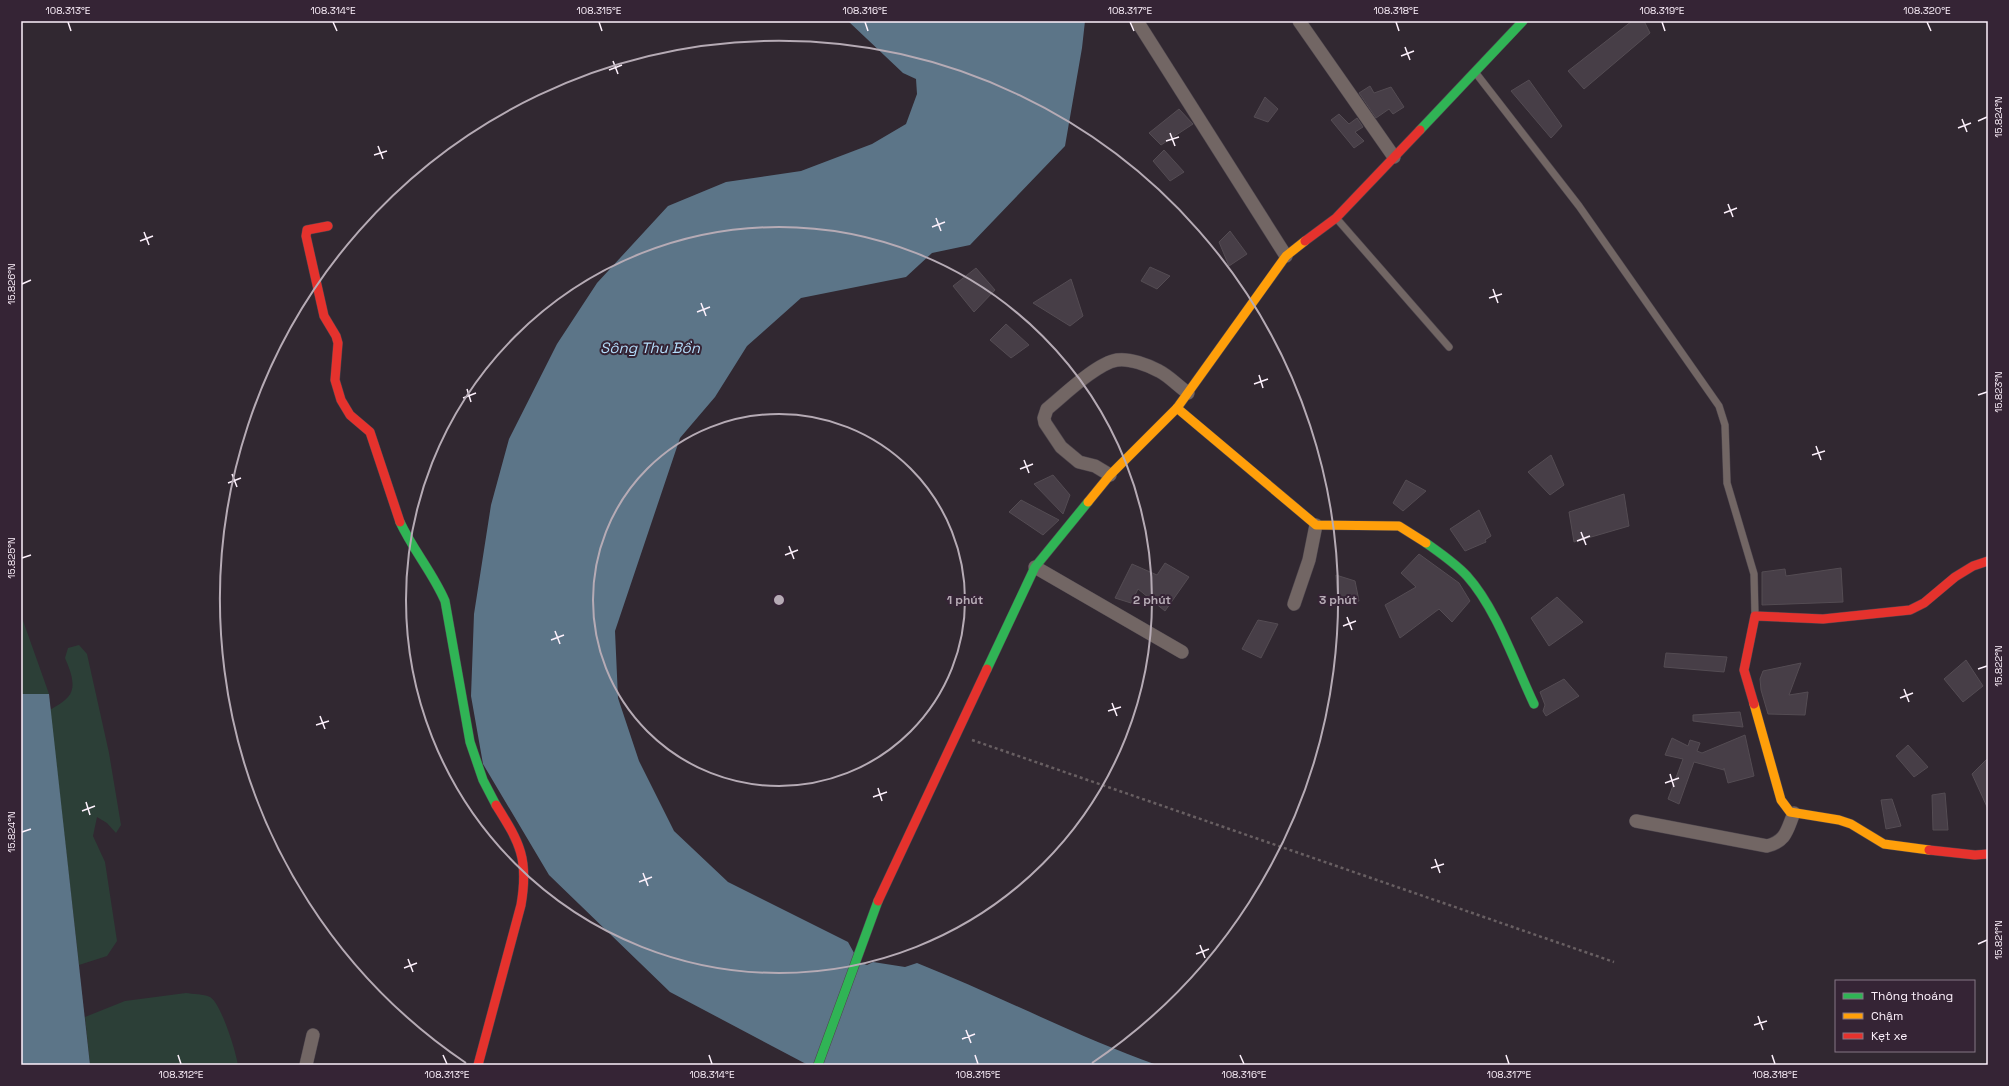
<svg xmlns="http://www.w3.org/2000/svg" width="2009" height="1086" viewBox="0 0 2009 1086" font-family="'Space Grotesk',sans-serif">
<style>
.green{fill:#2c3f37}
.water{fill:#5c7588}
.building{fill:#473e47;stroke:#544c53}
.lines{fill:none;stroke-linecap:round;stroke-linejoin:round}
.lane-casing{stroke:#4d454d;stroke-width:8}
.street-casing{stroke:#4d454d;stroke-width:14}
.fast-casing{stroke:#4d454d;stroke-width:10}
.slow-casing{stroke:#4d454d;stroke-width:10}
.jam-casing{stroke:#4d454d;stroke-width:10}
.path{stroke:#685f62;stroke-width:2.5;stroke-dasharray:3 3;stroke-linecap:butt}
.lane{stroke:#726664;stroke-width:7}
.street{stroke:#726664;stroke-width:13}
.fast{stroke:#30b455;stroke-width:9}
.slow{stroke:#ff9f0a;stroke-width:9}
.jam{stroke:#e5322d;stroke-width:9}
.ticks{fill:none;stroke:#fdf1fc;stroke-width:1.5}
.ring{fill:none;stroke:#b6abb5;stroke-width:2}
.labels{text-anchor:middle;stroke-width:4;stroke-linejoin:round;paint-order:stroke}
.water-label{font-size:15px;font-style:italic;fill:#b5defc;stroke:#352435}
.centre{fill:#b6abb5;stroke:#352435;stroke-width:2}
.ring-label{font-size:12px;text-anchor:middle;font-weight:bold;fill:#b6abb5;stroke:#352435;stroke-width:4;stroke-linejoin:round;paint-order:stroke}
.neatline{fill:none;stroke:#fdf1fc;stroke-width:1.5}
.ticks-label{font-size:10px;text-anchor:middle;fill:#fdf1fc}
</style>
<rect width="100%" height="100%" fill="#312831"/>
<g class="green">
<polygon points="21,615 49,694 21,694"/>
<path d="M 79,645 L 87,654 L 109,753 L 121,825 L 116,833 L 107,823 L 97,817 L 93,836 L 105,862 L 117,941 L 107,956 L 79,965 L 50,710 C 56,706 64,702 68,697 C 78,686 69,668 65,658 L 68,648 Z"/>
<path d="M 186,993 C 192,994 204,994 210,997 C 221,1003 236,1052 238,1065 L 90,1065 L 85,1017 L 125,1001 Z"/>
</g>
<g class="water">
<path d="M 848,21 L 1085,21 L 1082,48 L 1065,146 L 970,245 L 932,253 L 906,277 L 801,298 L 747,346 L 715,397 L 680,438 L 615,631 L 618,698 L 639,761 L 674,831 L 728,882 L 848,942 L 859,962 L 867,965 L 873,962 L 905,967 L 917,963 C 998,995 1075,1036 1157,1065 L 808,1065 L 670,992 L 549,875 L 483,764 L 471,696 L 474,614 L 491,505 L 509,439 L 557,344 L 597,283 L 668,206 L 726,182 L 801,171 L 872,144 L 906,124 L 917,94 L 916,79 L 903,73 Z"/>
<polygon points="21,694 49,694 90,1065 21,1065"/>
</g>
<g class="building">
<polygon points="1632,21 1644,21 1650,33 1584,89 1568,71"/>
<polygon points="1529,80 1562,126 1551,138 1511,91"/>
<polygon points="1370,86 1374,93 1391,87 1404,107 1393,114 1389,109 1376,118 1359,93"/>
<polygon points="1265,97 1278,109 1268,122 1254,117"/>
<polygon points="1179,109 1193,124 1161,145 1149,133"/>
<polygon points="1339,114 1349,124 1357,118 1363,127 1355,132 1364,141 1354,148 1331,120"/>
<polygon points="1164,150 1184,172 1170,181 1153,161"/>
<polygon points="1230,231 1247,254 1229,266 1219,242"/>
<polygon points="1150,267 1170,276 1157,289 1141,281"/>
<polygon points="976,268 995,290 974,312 953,286"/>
<polygon points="1071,279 1083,316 1070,326 1033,303"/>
<polygon points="1006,324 1029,345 1011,358 990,340"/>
<polygon points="1551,455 1564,485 1550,495 1528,472"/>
<polygon points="1053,475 1070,495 1063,514 1034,484"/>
<polygon points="1406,480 1426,491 1403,511 1393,503"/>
<polygon points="1624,494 1629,526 1574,542 1569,512"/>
<polygon points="1021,500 1059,520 1043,535 1009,512"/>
<polygon points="1479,510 1491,536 1485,540 1486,542 1465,551 1450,529"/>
<polygon points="1419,554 1459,583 1470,601 1452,622 1439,609 1400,638 1385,605 1416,587 1401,573"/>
<polygon points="1165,563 1189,577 1165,611 1138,589 1131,603 1115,598 1132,564 1157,575"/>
<polygon points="1841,568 1843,602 1762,605 1762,572 1785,569 1786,576"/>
<polygon points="1336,575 1355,581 1359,601 1338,605"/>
<polygon points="1557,597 1583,622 1549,646 1531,618"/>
<polygon points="1258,620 1278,624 1261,658 1242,649"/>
<polygon points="1666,653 1727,657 1724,672 1664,667"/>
<polygon points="1966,660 1983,686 1963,702 1944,679"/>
<polygon points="1801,663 1789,695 1808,692 1805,715 1768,714 1761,690 1760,679 1763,671"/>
<polygon points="1564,679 1579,696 1546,716 1543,711 1545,705 1540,692"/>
<polygon points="1740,712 1743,727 1693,721 1693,715"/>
<polygon points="1745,735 1754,776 1728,783 1724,768 1724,770 1694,762 1679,804 1668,799 1683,759 1665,755 1672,738 1688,746 1690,740 1700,743 1697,751 1702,753"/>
<polygon points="1908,745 1928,767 1914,777 1896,756"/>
<polygon points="1988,758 1988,809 1972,774"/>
<polygon points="1945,793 1948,830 1933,830 1932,795"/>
<polygon points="1892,799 1901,826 1886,829 1881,800"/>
</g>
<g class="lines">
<defs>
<g id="lane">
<polyline points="1475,72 1579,206 1719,406 1725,425 1727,483 1754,574 1755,615"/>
<polyline points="1337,219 1449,347"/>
</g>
<g id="street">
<polyline points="1137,21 1286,256"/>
<polyline points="1299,21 1394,157"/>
<path d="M 1110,475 L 1095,466 L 1079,462 L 1061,447 L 1045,423 L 1044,418 L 1047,409 C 1063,396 1097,363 1117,360 C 1129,358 1148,365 1159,371 C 1169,376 1178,386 1188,393"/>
<polyline points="1035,567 1182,652"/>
<polyline points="1294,604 1309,560 1316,525"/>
<path d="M 1636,821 L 1767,846 C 1787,841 1787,829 1794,813"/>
<polyline points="306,1065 313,1035"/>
</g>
<g id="fast">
<polyline points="1420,130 1523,21"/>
<path d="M 400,522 C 413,550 433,573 445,601 L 470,742 L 483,780 L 496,805"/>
<path d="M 1426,543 C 1440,553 1455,563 1467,576 C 1496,608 1515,664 1534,704"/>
<polyline points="987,669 1035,567 1088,502"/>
<polyline points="818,1065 878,901"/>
</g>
<g id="slow">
<polyline points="1177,408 1316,525 1399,526 1426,543"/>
<polyline points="1088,502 1110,475 1177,408 1286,256 1305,241"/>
<polyline points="1754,704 1781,800 1790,812 1839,820 1851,824 1884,844 1929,850"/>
</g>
<g id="jam">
<polyline points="328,226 307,230 306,236 324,316 336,336 338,343 335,380 341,400 350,415 370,432 400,522"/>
<polyline points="1305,241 1336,218 1420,130"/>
<polyline points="1754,704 1744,670 1755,616 1823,619 1910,610 1924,603 1955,577 1973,566 1988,561"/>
<polyline points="1929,850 1975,855 1988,854"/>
<polyline points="878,901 987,669"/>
<path d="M 478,1065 L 521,905 C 529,859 520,843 496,805"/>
</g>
</defs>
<use href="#lane" class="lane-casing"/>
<use href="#street" class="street-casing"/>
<use href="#fast" class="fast-casing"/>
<use href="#slow" class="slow-casing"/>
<use href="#jam" class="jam-casing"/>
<polyline class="path" points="972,740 1614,962"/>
<use href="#lane" class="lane"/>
<use href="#street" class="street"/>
<use href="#fast" class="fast"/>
<use href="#slow" class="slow"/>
<use href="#jam" class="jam"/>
</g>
<path class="ticks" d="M 68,22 L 71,31M 333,22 L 337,31M 599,22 L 602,31M 865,22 L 868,31M 1130,22 L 1134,31M 1396,22 L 1399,31M 1662,22 L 1665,31M 1927,22 L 1931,31M 1405,47 L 1410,60M 1401,56 L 1414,51M 613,61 L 618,74M 609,70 L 622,65M 1962,119 L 1967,132M 1978,121 L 1987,117M 1958,128 L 1971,123M 1170,133 L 1175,146M 1166,141 L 1179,137M 378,146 L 383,159M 374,155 L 387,151M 1728,204 L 1733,217M 1724,213 L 1737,208M 936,218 L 941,231M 932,227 L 945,222M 144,232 L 149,245M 140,241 L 153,236M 22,284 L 31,280M 1493,289 L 1498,303M 1489,298 L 1502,294M 701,303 L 706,316M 697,312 L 710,307M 1259,375 L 1263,388M 1254,384 L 1268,379M 467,389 L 471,402M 1978,395 L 1987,392M 463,398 L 476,393M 1816,446 L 1821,460M 1812,455 L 1825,451M 1024,460 L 1029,473M 1020,469 L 1033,464M 232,474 L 237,487M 228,483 L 241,478M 1581,532 L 1586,545M 1577,541 L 1590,536M 789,546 L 794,559M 785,555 L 798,550M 22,558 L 31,555M 1347,617 L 1352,630M 1343,626 L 1356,621M 555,631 L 560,644M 551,640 L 564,635M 1978,669 L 1987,666M 1904,689 L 1909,702M 1900,698 L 1913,693M 1112,703 L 1117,716M 1108,711 L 1121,707M 320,716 L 325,729M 316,725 L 329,721M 1670,774 L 1674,787M 1665,783 L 1679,778M 878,788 L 882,801M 873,797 L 887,792M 86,802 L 90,815M 82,811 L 95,806M 22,832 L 31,829M 1435,859 L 1440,873M 1431,868 L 1444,864M 643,873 L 648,886M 639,882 L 652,877M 1978,944 L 1987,940M 1200,945 L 1205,958M 1196,954 L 1209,949M 408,959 L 413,972M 404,968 L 417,963M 1758,1016 L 1763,1030M 1754,1025 L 1767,1021M 966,1030 L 971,1043M 962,1039 L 975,1034M 178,1055 L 181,1064M 443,1055 L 447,1064M 709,1055 L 712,1064M 975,1055 L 978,1064M 1240,1055 L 1244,1064M 1506,1055 L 1509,1064M 1772,1055 L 1775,1064"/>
<g class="ring">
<circle cx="779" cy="600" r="186"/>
<circle cx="779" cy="600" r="373"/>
<path d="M466 1063A559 559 0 1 1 1092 1063"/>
</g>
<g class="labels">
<g class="water-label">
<text x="650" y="353">Sông Thu Bồn</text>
</g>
</g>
<circle cx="779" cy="600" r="6" class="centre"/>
<g class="ring-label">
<text x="965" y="604">1 phút</text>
<text x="1152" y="604">2 phút</text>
<text x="1338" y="604">3 phút</text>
</g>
<rect width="2009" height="1086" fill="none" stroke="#352435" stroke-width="44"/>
<rect x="1835" y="980" width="140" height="72" fill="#352435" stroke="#857685"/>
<rect x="1843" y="993" width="20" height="6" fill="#30b455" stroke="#857685"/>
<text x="1871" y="1000" font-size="12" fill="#fdf1fc">Thông thoáng</text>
<rect x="1843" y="1013" width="20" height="6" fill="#ff9f0a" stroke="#857685"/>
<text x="1871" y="1020" font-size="12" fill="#fdf1fc">Chậm</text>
<rect x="1843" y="1033" width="20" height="6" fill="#e5322d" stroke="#857685"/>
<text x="1871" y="1040" font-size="12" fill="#fdf1fc">Kẹt xe</text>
<rect x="22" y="22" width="1965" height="1042" class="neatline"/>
<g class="ticks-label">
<text x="68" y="14">108.313°E</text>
<text x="333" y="14">108.314°E</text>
<text x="599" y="14">108.315°E</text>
<text x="865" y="14">108.316°E</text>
<text x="1130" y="14">108.317°E</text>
<text x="1396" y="14">108.318°E</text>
<text x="1662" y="14">108.319°E</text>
<text x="1927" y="14">108.320°E</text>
<text transform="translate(1998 117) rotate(-90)" y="4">15.824°N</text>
<text transform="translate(11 284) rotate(-90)" y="4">15.826°N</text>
<text transform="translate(1998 392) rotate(-90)" y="4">15.823°N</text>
<text transform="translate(11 558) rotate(-90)" y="4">15.825°N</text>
<text transform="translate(1998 666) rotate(-90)" y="4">15.822°N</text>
<text transform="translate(11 832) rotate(-90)" y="4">15.824°N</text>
<text transform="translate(1998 940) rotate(-90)" y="4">15.821°N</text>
<text x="181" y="1078">108.312°E</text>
<text x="447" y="1078">108.313°E</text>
<text x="712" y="1078">108.314°E</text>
<text x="978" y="1078">108.315°E</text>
<text x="1244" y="1078">108.316°E</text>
<text x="1509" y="1078">108.317°E</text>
<text x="1775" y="1078">108.318°E</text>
</g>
</svg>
